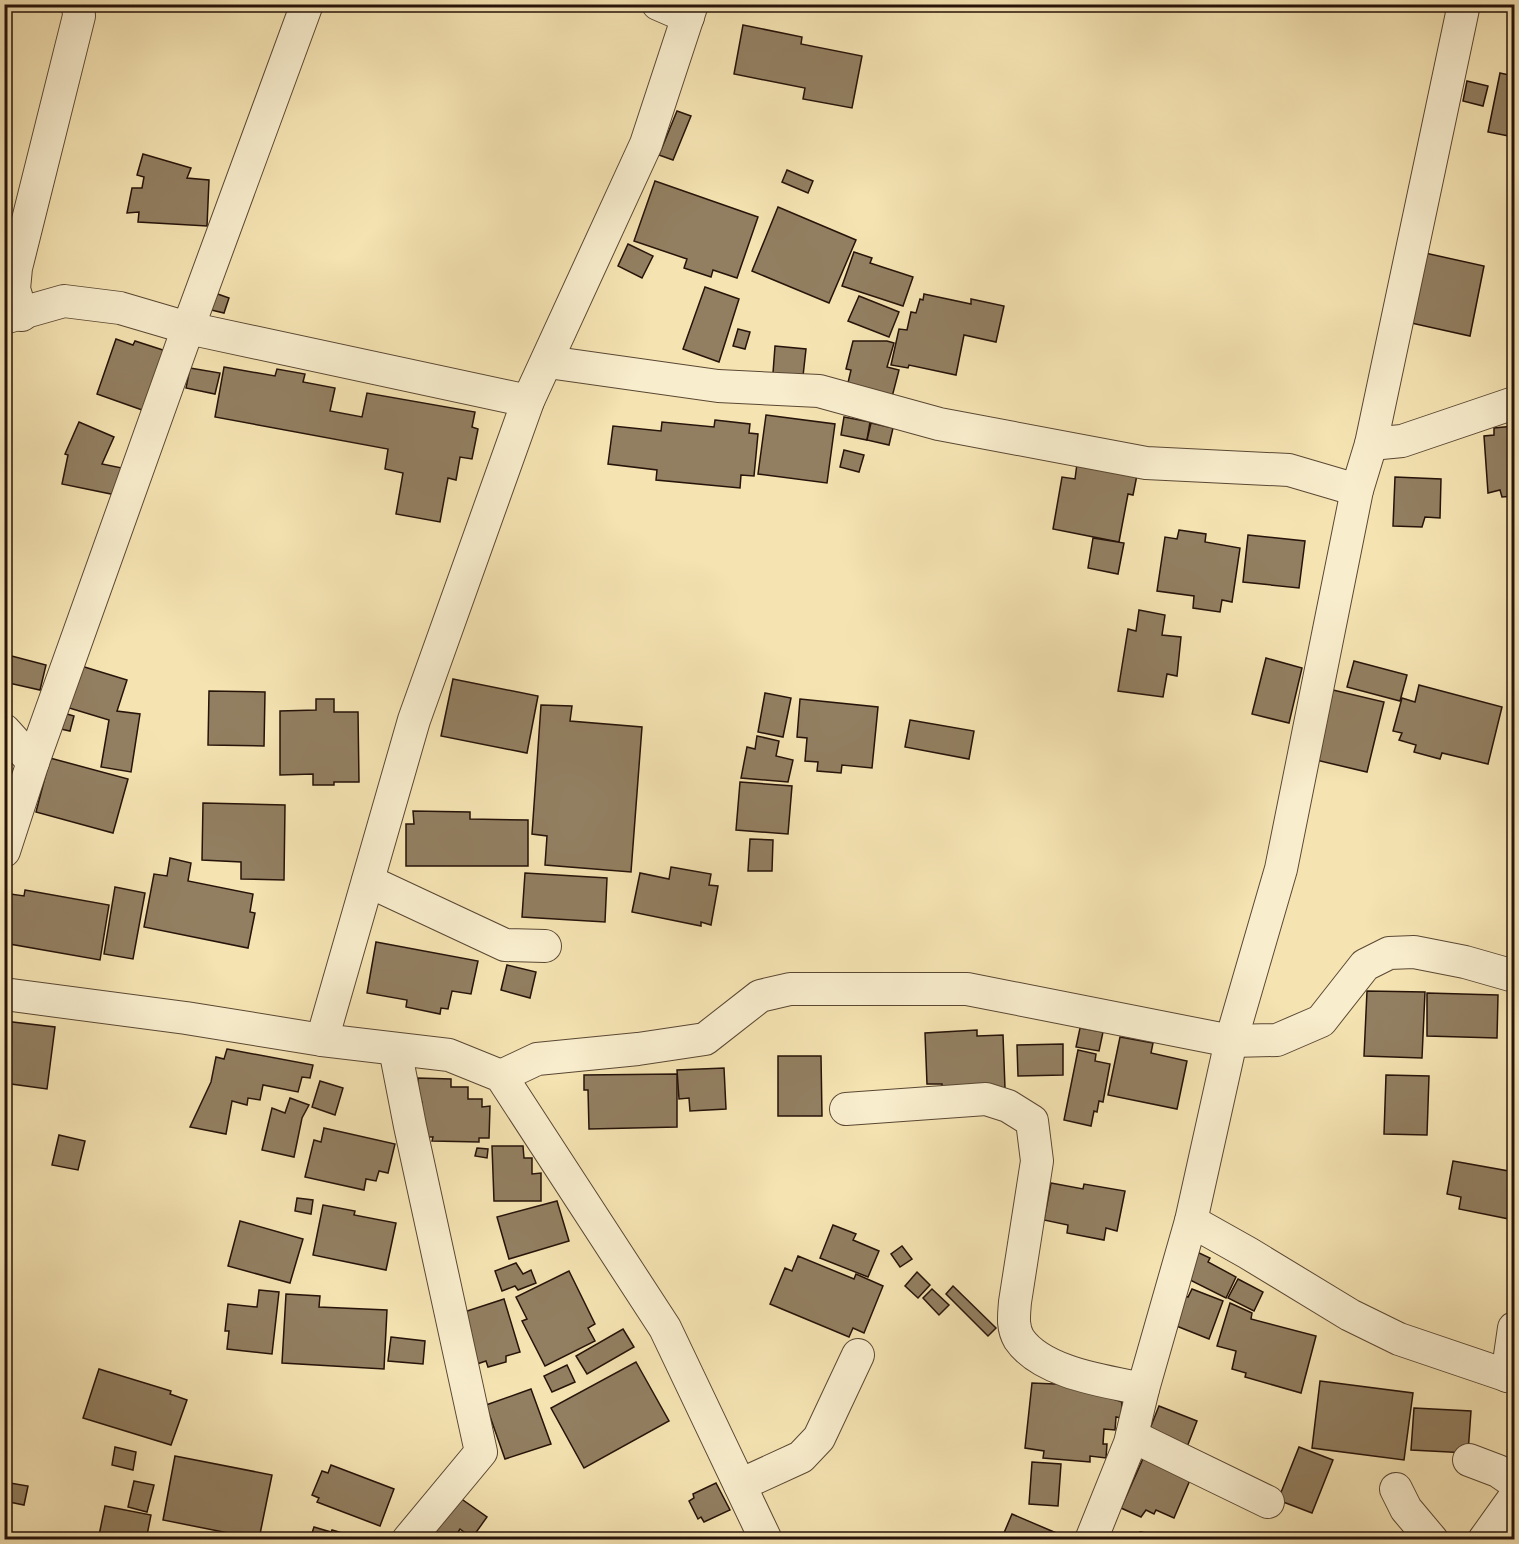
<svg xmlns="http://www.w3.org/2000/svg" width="1519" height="1544" viewBox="0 0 1519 1544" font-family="'IM FELL French Canon',serif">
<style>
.building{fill:#927f61;stroke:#261309;stroke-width:1.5}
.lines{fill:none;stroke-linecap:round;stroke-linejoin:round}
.minor-casing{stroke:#5a4733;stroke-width:34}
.minor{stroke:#f8edcd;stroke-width:32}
</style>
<rect width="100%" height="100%" fill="#f5e3b2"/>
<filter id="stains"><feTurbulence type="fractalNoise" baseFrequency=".00333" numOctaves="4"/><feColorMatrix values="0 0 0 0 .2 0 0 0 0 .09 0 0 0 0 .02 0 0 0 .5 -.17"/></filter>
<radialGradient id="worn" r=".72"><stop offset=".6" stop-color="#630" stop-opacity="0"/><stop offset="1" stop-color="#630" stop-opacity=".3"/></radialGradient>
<g class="building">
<polygon points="743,25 802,37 801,44 862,56 852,108 803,99 805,88 734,74"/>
<polygon points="1500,73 1514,76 1514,137 1488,132"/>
<polygon points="1467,81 1488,86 1483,106 1463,101"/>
<polygon points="677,111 691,116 673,160 659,155"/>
<polygon points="143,154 191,168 187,178 209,180 207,226 138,222 139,212 127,213 132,188 142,188 144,177 137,175"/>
<polygon points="787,170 813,181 808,193 782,182"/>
<polygon points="655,181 758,217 737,278 713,270 711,277 684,268 687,259 634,241"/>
<polygon points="778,207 856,240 829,303 752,271"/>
<polygon points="628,244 653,256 642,278 618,266"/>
<polygon points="854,252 872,258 870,263 913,277 903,306 842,286"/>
<polygon points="1425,253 1484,266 1470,336 1411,323"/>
<polygon points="705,287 739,299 719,362 683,349"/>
<polygon points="212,292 229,298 224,313 207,309"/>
<polygon points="924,294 971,304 971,299 1004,306 996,342 964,335 956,375 909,365 908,368 891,365 899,329 907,330 911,312 916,313 920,299 923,300"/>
<polygon points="859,296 899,312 889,337 848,321"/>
<polygon points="738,329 750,332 745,349 733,346"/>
<polygon points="116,339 133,345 135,341 166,351 145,411 97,394"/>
<polygon points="853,341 887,341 894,343 887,367 899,370 892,397 846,391 851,370 846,369"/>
<polygon points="775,346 806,349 803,376 773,373"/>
<polygon points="224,367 275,376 277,369 305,374 303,382 335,388 330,411 362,417 367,393 475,412 472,427 478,429 472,459 460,457 456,480 448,478 440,522 396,514 403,473 385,469 388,449 215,417"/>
<polygon points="190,368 220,373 215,394 186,388"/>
<polygon points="766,415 835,424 827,483 758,474"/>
<polygon points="844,417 870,422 867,440 841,435"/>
<polygon points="715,420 750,424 749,433 758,434 754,476 741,475 740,488 656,480 657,470 608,464 613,426 661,431 662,422 714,427"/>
<polygon points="79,422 114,437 102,464 122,468 116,495 62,484 68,455 65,454"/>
<polygon points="871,423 893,428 889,445 867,440"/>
<polygon points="1514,426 1514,496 1502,497 1500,490 1488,493 1484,436 1494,435 1494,428"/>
<polygon points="844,450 864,455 859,472 840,467"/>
<polygon points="1077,464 1137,475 1133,495 1128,494 1119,542 1053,529 1062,477 1075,479"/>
<polygon points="1395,477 1441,479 1440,518 1425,517 1422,527 1393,526"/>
<polygon points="1179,530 1206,534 1205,542 1240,548 1232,602 1222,600 1220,612 1193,608 1194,596 1157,591 1165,537 1177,539"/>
<polygon points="1248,535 1305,541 1299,588 1243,582"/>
<polygon points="1093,538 1124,543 1118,574 1088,568"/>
<polygon points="1139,610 1165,615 1162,635 1181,637 1177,676 1167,674 1163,697 1118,691 1128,629 1136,631"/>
<polygon points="4,654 46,665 40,690 4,682"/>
<polygon points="1266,658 1302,668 1289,723 1252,714"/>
<polygon points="1354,661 1407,675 1400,701 1347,687"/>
<polygon points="78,665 127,680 117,711 140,714 131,772 101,767 109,720 66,707"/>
<polygon points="453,679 538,696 527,753 441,736"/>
<polygon points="1419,685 1502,707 1488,764 1442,753 1440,759 1414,752 1416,745 1399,740 1402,733 1393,731 1402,698 1415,702"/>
<polygon points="1333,690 1384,702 1367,772 1316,760"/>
<polygon points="209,691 265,692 264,746 208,745"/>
<polygon points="765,693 791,698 783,737 758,732"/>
<polygon points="316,699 334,699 334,712 358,712 359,782 334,782 334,785 313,785 313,774 280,775 280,711 316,710"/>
<polygon points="800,699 878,707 872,768 842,765 841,773 817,771 818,762 805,761 807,738 797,737"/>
<polygon points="541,705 572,706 570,721 642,727 631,872 545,865 547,836 532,834"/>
<polygon points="60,712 74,716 70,731 56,728"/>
<polygon points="910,720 974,731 969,759 905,747"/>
<polygon points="757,736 779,741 776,756 793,760 788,782 741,778 747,747 755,749"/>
<polygon points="50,758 128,779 113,833 36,812"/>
<polygon points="740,782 792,786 788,834 736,830"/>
<polygon points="203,803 285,805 284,880 241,879 241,862 202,860"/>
<polygon points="413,811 470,812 470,819 528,820 528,866 406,866 406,824 414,824"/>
<polygon points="750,839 773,840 772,871 748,871"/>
<polygon points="170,858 191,863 188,881 253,894 250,912 255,913 248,948 144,927 154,874 167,876"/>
<polygon points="671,867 711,874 709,885 718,886 711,925 701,922 701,926 632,912 640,873 669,879"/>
<polygon points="525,873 607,878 605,922 522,917"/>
<polygon points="115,887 145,893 133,959 104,954"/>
<polygon points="25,890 109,905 100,960 4,943 4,893 24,896"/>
<polygon points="376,942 478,961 471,994 452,991 448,1009 441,1008 440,1014 406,1007 407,1000 367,993"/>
<polygon points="507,965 536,972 530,998 501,990"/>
<polygon points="1367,991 1425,992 1422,1058 1364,1056"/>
<polygon points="1427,993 1498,995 1497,1038 1427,1036"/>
<polygon points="4,1021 55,1027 47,1089 4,1083"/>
<polygon points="1080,1028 1103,1032 1099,1051 1076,1047"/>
<polygon points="977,1030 977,1036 1003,1035 1005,1088 942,1090 942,1084 927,1084 925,1033"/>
<polygon points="1120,1037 1153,1043 1151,1053 1187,1061 1177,1109 1108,1095"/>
<polygon points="1063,1044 1063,1075 1018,1076 1017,1045"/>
<polygon points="227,1049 313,1065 310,1078 302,1077 298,1092 263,1085 260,1100 248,1098 247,1105 232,1101 226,1134 190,1127 211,1082 216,1057 224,1059"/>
<polygon points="1078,1050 1096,1054 1095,1061 1110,1064 1103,1102 1099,1101 1097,1112 1094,1111 1091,1126 1064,1120"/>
<polygon points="778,1056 821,1056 822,1116 778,1116"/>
<polygon points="724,1068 726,1109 690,1111 689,1098 679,1099 677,1070"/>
<polygon points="677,1074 677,1127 589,1129 588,1090 584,1090 584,1075"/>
<polygon points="1386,1075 1429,1076 1427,1135 1384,1134"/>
<polygon points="418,1078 451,1079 451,1087 468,1087 468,1099 482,1099 482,1107 490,1106 489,1138 479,1138 479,1142 432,1141 433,1137 421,1137 422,1102 417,1101"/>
<polygon points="320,1081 343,1088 335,1115 312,1107"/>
<polygon points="290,1098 309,1105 302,1118 294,1157 262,1150 272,1108 285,1113"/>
<polygon points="324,1128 395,1144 388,1173 379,1171 376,1181 366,1179 364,1190 305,1177 314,1140 321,1142"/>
<polygon points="59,1135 85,1141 78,1170 52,1165"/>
<polygon points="492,1146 523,1146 524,1158 532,1158 532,1174 541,1173 541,1201 494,1201"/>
<polygon points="477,1148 488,1149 487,1158 475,1156"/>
<polygon points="1453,1161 1514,1172 1514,1220 1459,1209 1461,1197 1447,1194"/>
<polygon points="1051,1183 1083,1189 1084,1184 1125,1191 1117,1231 1106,1228 1104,1240 1067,1233 1068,1225 1044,1220"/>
<polygon points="297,1198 313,1200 311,1214 295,1211"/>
<polygon points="557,1201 569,1241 509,1259 497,1217"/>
<polygon points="323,1205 355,1211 354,1215 396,1223 386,1270 313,1255"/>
<polygon points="240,1221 303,1239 290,1283 228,1266"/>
<polygon points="833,1225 856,1234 853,1240 879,1251 868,1277 820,1258"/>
<polygon points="902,1246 912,1259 900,1267 891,1254"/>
<polygon points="1197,1252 1210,1258 1208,1262 1236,1277 1226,1298 1184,1277"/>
<polygon points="798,1256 854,1279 856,1274 883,1286 864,1333 853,1328 849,1337 770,1304 785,1268 792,1271"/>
<polygon points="516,1263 523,1274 531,1270 536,1283 518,1290 515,1286 502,1291 495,1271"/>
<polygon points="569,1271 595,1324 588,1328 595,1341 545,1366 522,1321 527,1319 516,1297"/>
<polygon points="917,1272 930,1285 918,1298 905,1286"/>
<polygon points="1238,1279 1263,1292 1254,1311 1228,1298"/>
<polygon points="953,1286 996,1328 988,1336 946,1294"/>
<polygon points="932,1289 949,1305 939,1315 923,1298"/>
<polygon points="1192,1289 1223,1301 1209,1339 1174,1325 1185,1296 1188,1297"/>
<polygon points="259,1290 279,1292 272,1354 227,1349 229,1331 225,1331 228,1304 257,1307"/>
<polygon points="286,1294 320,1296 319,1307 387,1310 384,1369 282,1363"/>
<polygon points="504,1299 520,1352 506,1356 506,1362 488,1367 486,1361 471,1366 455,1315"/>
<polygon points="1230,1303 1252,1313 1251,1319 1316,1336 1301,1393 1245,1377 1246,1373 1232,1369 1236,1351 1217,1346"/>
<polygon points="623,1329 634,1347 587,1374 576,1356"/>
<polygon points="391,1337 425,1341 423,1364 388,1361"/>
<polygon points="636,1362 669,1421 584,1468 551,1408"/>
<polygon points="567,1365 575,1382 552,1392 544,1376"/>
<polygon points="99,1369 171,1391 170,1394 187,1400 171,1445 83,1418"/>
<polygon points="1054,1378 1122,1402 1121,1418 1116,1417 1115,1430 1104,1429 1103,1444 1107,1444 1106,1458 1090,1456 1090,1462 1043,1458 1044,1451 1025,1448 1032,1383 1055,1384"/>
<polygon points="1320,1381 1413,1393 1404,1460 1312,1448"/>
<polygon points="531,1389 551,1444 505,1459 486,1405"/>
<polygon points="1159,1406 1197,1421 1187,1447 1149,1431"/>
<polygon points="1414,1408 1471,1411 1468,1453 1411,1450"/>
<polygon points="115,1447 136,1452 133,1470 112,1465"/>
<polygon points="1299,1447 1333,1460 1312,1513 1278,1500"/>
<polygon points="1146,1452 1193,1473 1174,1518 1156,1510 1154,1514 1146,1510 1141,1517 1121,1508"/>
<polygon points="175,1456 272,1475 259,1539 163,1520"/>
<polygon points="1032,1462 1061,1464 1058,1506 1029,1504"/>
<polygon points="331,1465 394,1489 380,1526 317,1502 319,1498 312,1495 322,1471 328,1473"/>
<polygon points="134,1481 154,1485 147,1512 128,1507"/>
<polygon points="4,1482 28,1486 24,1505 4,1501"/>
<polygon points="716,1483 730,1510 704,1522 701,1517 698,1519 689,1501 694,1498 693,1494"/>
<polygon points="453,1493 487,1517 472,1538 460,1529 453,1540 414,1540"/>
<polygon points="105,1506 151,1515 146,1540 98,1540"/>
<polygon points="1012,1514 1068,1538 1067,1540 1001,1540"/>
<polygon points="314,1527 331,1532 332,1530 359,1538 313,1540 314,1537 311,1536"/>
<polygon points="1140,1532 1172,1537 1171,1540 1138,1540"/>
<polygon points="735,1533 738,1540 720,1540"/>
</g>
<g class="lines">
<defs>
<g id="minor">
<polyline points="658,4 688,17"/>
<polyline points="22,315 14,289 16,268 79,16 78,4"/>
<polyline points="4,318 64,301 120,308 188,328 528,401"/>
<polyline points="548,362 718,386 819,391 939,424 1146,463 1289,470 1357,490"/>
<polyline points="1371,444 1402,441 1514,403"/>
<polyline points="4,730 33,762"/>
<polyline points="4,851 33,762 188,328 307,4"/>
<polyline points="368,881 505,945 545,946"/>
<polyline points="4,994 186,1018 322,1040 449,1055 501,1076 665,1328 766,1540"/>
<polyline points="322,1040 414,720 528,401 646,144 692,4"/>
<polyline points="395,1049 410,1126 481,1452 408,1540"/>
<polyline points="501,1076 537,1059 638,1049 705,1039 760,996 790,989 967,989 1231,1041 1277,1040 1321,1021 1365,965 1389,953 1414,952 1465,962 1514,976"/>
<path d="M 846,1109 L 986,1099 L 1008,1106 L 1032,1121 L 1037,1161 L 1015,1302 C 1014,1315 1012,1327 1019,1339 C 1042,1373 1105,1381 1143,1389"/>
<polyline points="1191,1221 1248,1253 1350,1315 1399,1339 1514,1378"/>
<polyline points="1507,1376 1514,1328"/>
<polyline points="1132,1436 1268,1502"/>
<polyline points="1469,1460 1498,1471 1514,1482"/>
<polyline points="740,1485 801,1457 819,1438 858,1355"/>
<polyline points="1396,1489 1406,1509 1432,1540"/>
<polyline points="1091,1540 1130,1443 1143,1389 1191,1221 1231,1041 1281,869 1357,490 1371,444 1464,4"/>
<polyline points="1484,1540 1514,1498"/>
</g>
</defs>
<use href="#minor" class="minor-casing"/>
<use href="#minor" class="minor"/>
</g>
<rect width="1519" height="1544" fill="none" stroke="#f5e3b2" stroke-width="24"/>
<rect x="6" y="6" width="1507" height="1532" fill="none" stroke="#261309" stroke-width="3"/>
<rect x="12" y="12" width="1495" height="1520" fill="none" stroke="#261309" stroke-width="1.5"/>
<rect width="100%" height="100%" filter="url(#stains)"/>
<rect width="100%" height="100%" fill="url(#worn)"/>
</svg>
